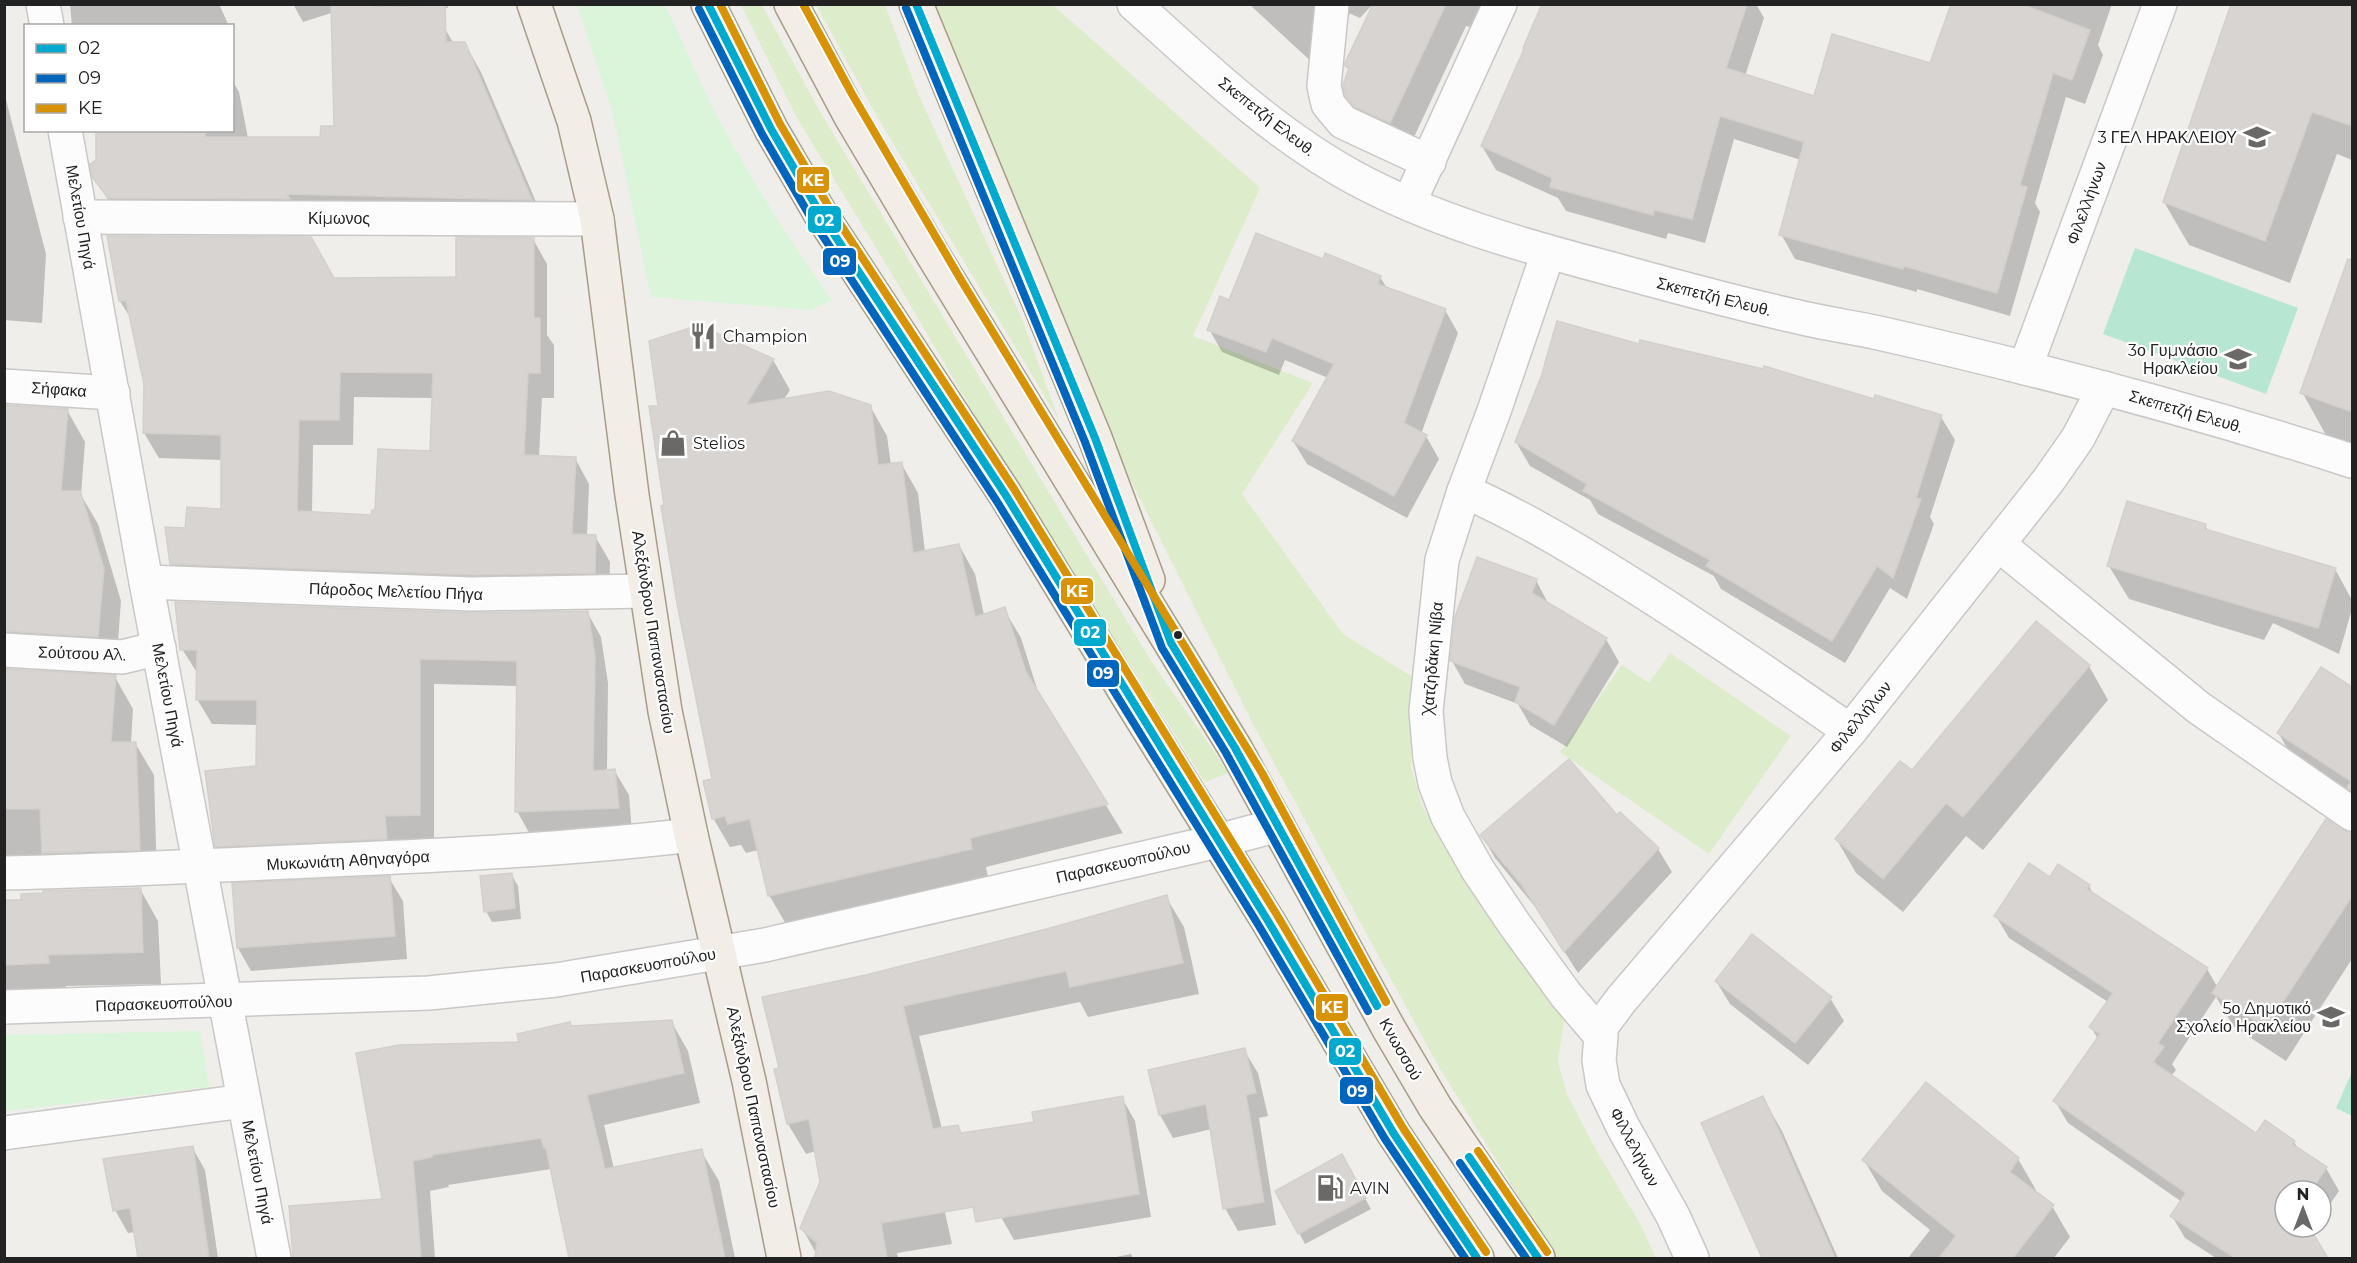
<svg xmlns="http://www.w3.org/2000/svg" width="2357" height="1263" viewBox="0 0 2357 1263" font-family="Montserrat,sans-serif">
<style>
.grass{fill:#ddeccb}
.park{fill:#daf5da}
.pitch{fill:#b7e6d2}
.shadow{fill:#0003;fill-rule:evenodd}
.building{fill:#d7d4d2;stroke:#d3d0cc;stroke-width:1.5;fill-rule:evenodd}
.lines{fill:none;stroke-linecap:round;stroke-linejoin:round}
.minor-casing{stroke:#c9c8c7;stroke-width:36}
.major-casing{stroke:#a79c86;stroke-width:36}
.minor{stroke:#fdfcfc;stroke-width:33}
.major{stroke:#f3ede7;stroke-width:33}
.bus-1-casing{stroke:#fff;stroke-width:12}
.bus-2-casing{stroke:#fff;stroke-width:12}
.bus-3-casing{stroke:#fff;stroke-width:12}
.bus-1{stroke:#00a9ce;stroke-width:8}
.bus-2{stroke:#0065bd;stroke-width:8}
.bus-3{stroke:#d79205;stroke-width:8}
.bus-dot{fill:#222;stroke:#fff;stroke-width:2}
.labels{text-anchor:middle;stroke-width:4.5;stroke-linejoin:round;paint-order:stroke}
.street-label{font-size:16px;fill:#222;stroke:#fff}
.poi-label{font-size:16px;fill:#222;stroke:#fff;text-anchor:end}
.line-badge{stroke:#fff;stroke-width:2}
.badge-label{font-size:16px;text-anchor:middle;font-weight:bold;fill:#fff}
</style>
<rect width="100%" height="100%" fill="#f0eeeb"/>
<g class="grass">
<polygon points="741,5 762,5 819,110 1028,458 1153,664 1229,773 1205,782 1005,467 898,284 797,118"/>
<polygon points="816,5 885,5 919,96 1022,319 1059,420 879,120"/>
<polygon points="935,5 1053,5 1260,188 1193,336 1313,383 1242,494 1343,634 1419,681 1412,738 1411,767 1423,808 1529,974 1564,1020 1558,1062 1567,1094 1595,1148 1639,1222 1656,1258 1556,1258 1436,1062 1254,726 1130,479 1026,235"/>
<polygon points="1670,653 1791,736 1709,854 1560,752 1622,665 1649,683"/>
</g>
<g class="park">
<path d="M 577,5 L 665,5 C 680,36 694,69 709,100 C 744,170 787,236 832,300 L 811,310 L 651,297 L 612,110 Z"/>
<polygon points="200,1031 209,1087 5,1111 5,1035"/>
</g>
<g class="pitch">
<polygon points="2135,248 2298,308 2266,394 2103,334"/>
<polygon points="2352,1072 2352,1116 2336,1108"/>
</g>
<g class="shadow">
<polygon points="70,4 219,4 229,26 72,26"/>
<polygon points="293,4 447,4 448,8 348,17 344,9 303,22"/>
<polygon points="1249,4 1373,4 1360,18 1351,14 1341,16 1315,65"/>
<polygon points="1374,4 1481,4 1470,27 1466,26 1407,152 1364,125 1347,95 1350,72 1346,66"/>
<polygon points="1544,4 1756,4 1764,18 1745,76 1815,98 1931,65 1953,4 2112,4 2098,45 2103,55 2085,104 2066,97 2035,203 2040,212 2010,316 1917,289 1917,292 1795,259 1781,234 1801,160 1734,139 1705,243 1668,233 1666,239 1566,211 1558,198 1496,170 1482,146"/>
<polygon points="2352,9 2352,160 2337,154 2290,283 2189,245 2164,202"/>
<polygon points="444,27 454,44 465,44 481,72 547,228 111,205 94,176 98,161 98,130 232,130 232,80 239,92 248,138 322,138"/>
<polygon points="4,92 46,254 42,323 4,320"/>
<path d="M 533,239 L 547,264 L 547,335 L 554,345 L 554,398 L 542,398 L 539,457 L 575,458 L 589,484 L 587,536 L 595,536 L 610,562 L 609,598 L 186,589 L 171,564 L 187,529 L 222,510 L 222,460 L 159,458 L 144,433 L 145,384 L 131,319 L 120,301 L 334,279 L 457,278 ZM 354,397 L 433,398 L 431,453 L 372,517 L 312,514 L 313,445 L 353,445 Z"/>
<polygon points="1324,261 1380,277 1387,288 1445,310 1458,333 1421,434 1426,436 1439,459 1407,518 1307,464 1293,441 1328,378 1285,360 1279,375 1222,352 1209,329 1230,302"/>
<polygon points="2339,288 2352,292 2352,445 2326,435 2302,392"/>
<polygon points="699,326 773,360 790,390 783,401 870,406 887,436 891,465 901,463 918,493 925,552 959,545 975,574 984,615 1004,609 1021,638 1040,698 1123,833 986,867 988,878 786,924 769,895 759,850 746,853 741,845 730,847 713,818 713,780 665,506 660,407"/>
<polygon points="1640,346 1941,417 1955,440 1930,517 1934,524 1907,599 1890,588 1845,663 1721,589 1714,576 1598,514 1590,500 1530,466 1516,442"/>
<polygon points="4,405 67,410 85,442 81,495 98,524 121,601 116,668 13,665 7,670 115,677 133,709 131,743 135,743 154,775 157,881 4,860"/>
<polygon points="2205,525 2209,532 2335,569 2352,600 2352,609 2339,654 2273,623 2264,640 2129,599 2109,566"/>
<polygon points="1536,580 1549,605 1606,639 1619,662 1567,747 1530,725 1518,704 1465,684 1452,661"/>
<polygon points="587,612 601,637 608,683 607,771 614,770 629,795 632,832 531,836 517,811 518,686 434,684 434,840 231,871 217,846 257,768 258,725 212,724 197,699 198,674 182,649 471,614"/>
<polygon points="2089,666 2108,700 1983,850 1966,836 1903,912 1856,873 1837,840 1912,772"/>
<polygon points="2318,675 2352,697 2352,802 2298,767 2279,734"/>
<polygon points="1617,818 1658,849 1672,872 1578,973 1537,909 1495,858 1482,835"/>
<polygon points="2341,831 2352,834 2352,959 2286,1061 2234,1027 2216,997 2172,1064 2176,1070 2171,1076 2256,1135 2294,1142 2299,1150 2326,1168 2339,1191 2321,1217 2321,1191 2285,1191 2285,1227 2314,1227 2310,1232 2326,1258 2216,1258 2185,1238 2172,1216 2182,1202 2068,1123 2055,1101 2098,1039 2091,1027 2108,1002 2009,938 1996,916 2051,879 2089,886 2094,895 2207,969 2218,988"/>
<polygon points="511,874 518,886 521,919 492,922 486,911"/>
<polygon points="389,878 403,901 407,959 251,971 238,948"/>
<polygon points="140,889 158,921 161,984 66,986 66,995 4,997 4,902"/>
<polygon points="1166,897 1184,927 1199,994 1088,1017 1080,1002 919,1036 943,1133 928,1136 952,1244 897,1253 898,1258 817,1258 817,1255 802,1228 821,1182 816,1151 806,1154 788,1124 780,1069 866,977 1055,929"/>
<polygon points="1716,981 1830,998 1844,1021 1808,1065 1730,1004"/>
<polygon points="671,1021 688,1051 700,1103 604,1125 614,1169 701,1151 719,1181 735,1258 570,1258 551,1169 448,1185 449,1187 430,1191 435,1258 295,1258 291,1207 384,1200 358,1054 521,1043 570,1023 572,1027"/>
<polygon points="1244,1050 1258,1073 1268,1116 1259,1118 1276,1225 1238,1231 1225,1208 1212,1129 1173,1138 1160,1115"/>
<polygon points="1122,1098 1135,1121 1151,1217 1014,1240 1001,1217 1035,1123"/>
<polygon points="1763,1098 1782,1131 1838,1258 1763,1258 1703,1124"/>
<polygon points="192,1147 205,1170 218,1258 139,1258 135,1232 128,1233 115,1210"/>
<polygon points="1341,1156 1371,1209 1305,1244 1299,1233"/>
<polygon points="2018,1159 2036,1190 2034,1193 2052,1206 2070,1237 2054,1258 1908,1258 1930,1230 1882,1191 1864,1160"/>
<polygon points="1131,1254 1133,1258 1111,1258"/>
</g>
<g class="building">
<polygon points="331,4 375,4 375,7 445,5 446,42 465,42 532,200 287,194 290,199 108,198 92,177 90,164 96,160 96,130 205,133 205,137 320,137 321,126 334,126"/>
<polygon points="1373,4 1446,4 1390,123 1355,107 1345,95 1343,85 1349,68 1345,66 1345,63"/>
<polygon points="1542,4 1747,4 1726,68 1814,96 1832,34 1930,63 1951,4 2021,4 2090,30 2072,80 2053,73 2020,185 2027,187 1997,293 1904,266 1903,269 1779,235 1804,142 1720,116 1692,219 1654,210 1653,215 1550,187 1552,178 1481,146 1524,49 1523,48"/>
<polygon points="2231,4 2352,4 2352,126 2312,112 2265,241 2163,202"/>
<polygon points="1256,233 1323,259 1325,253 1381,276 1378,284 1446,309 1404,423 1427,435 1394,496 1292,441 1334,364 1272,338 1266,352 1207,330 1220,296 1229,300"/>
<path d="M 107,236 L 311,237 L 334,278 L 456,277 L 456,237 L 534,238 L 534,318 L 540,318 L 540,373 L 528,373 L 524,455 L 576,457 L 572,534 L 596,535 L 595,573 L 472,575 L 170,564 L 165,527 L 185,528 L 187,507 L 221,509 L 221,435 L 143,433 L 144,384 L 126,301 L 119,301 ZM 340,372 L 433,373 L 430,451 L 378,449 L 375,510 L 372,510 L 371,515 L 297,511 L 299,420 L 339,420 Z"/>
<polygon points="2348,259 2352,260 2352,412 2300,393"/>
<polygon points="1557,321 1639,344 1640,340 1763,369 1764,366 1874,399 1875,395 1942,415 1916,498 1921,499 1893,578 1877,566 1832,641 1706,566 1710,560 1583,491 1587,484 1515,442 1541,377"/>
<polygon points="699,325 774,359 746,405 829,391 871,405 878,465 902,462 913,553 959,544 975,617 1005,607 1026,672 1108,804 970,838 972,849 768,896 750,819 728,824 725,816 712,819 703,781 712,779 677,603 661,506 664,505 649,406 658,406 649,341"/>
<polygon points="4,405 68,409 61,491 80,491 104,568 98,637 4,631"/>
<polygon points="2127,501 2206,524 2205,529 2336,568 2318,628 2107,566"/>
<polygon points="1477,557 1537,579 1532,593 1607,638 1554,725 1515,702 1520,687 1450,661 1455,617"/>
<polygon points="175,602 471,613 588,611 595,657 593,771 615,769 619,808 515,812 517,661 420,659 420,815 385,816 387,839 215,847 205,771 256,766 257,700 196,700 197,650 180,650"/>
<polygon points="2036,621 2090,665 1963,817 1946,803 1883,879 1835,839 1900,761 1912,770"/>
<polygon points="2321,667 2352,687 2352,792 2347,788 2351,781 2277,733"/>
<polygon points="4,669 116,675 111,742 136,742 140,850 42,853 40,809 4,809"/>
<polygon points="1569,759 1617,815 1620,812 1659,848 1564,952 1522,885 1480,835"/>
<polygon points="2326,819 2342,830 2352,832 2352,896 2266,1028 2212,993"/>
<polygon points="2029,863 2050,877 2058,864 2090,885 2087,889 2208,968 2158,1043 2164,1047 2153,1062 2256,1133 2265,1120 2295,1141 2292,1144 2327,1167 2311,1191 2285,1191 2285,1227 2309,1227 2328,1258 2235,1258 2170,1216 2186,1193 2053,1101 2100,1034 2089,1027 2113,993 1994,916"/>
<polygon points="512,873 515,908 484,912 480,876"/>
<polygon points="390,876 395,936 237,948 232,883"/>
<polygon points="141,888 143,952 48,955 49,963 4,965 4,900 21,900 21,894 43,893 43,891"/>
<polygon points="1167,895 1183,963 1070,987 1066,971 903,1006 933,1129 958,1125 961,1133 1034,1122 1032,1112 1123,1096 1139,1194 976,1222 973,1207 881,1223 887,1258 815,1258 817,1243 800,1228 820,1182 809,1119 787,1124 774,1069 779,1068 762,997 866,975 1054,927"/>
<polygon points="1752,934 1832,997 1795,1043 1715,981"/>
<polygon points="672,1020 684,1073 587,1095 605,1169 702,1149 725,1258 569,1258 546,1148 544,1148 541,1138 432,1155 432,1157 413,1161 421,1258 293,1258 289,1206 382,1199 356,1053 399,1045 519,1042 517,1034 570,1022 571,1026"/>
<polygon points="1245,1048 1256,1093 1246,1095 1264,1202 1223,1209 1206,1104 1159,1115 1148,1070"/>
<polygon points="1926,1082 2019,1158 2010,1172 2054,1205 2013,1258 1939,1258 1956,1236 1862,1160"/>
<polygon points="1763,1096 1781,1135 1835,1258 1762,1258 1701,1123"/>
<polygon points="193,1146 209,1258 138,1258 130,1208 113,1211 103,1159"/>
<polygon points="1342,1154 1366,1198 1298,1234 1275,1191"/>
</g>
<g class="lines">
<defs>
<g id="minor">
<polyline points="43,4 47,26"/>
<path d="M 1134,4 C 1203,66 1271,132 1353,177 C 1432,220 1521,245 1608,268 C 1670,285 1731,302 1794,316 C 1822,323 1851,327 1879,333 C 2038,369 2197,411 2352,461"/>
<polyline points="1332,4 1324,86 1328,104 1343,122 1429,162"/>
<polyline points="65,130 146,582 274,1258"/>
<polyline points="1409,203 1500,4"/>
<polyline points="80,217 597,219"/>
<polyline points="1548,253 1494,411 1464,491 1442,560 1426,711 1430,758 1435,783 1448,817 1478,870 1515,925 1566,995 1601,1036 1599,1060 1603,1085 1623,1127 1673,1216 1692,1258"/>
<polyline points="2025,368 2160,4"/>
<polyline points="4,386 113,393"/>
<path d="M 1464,491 C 1525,518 1582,553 1639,589 C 1710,634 1780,682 1850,731"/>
<polyline points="1998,544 2199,708 2352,814"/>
<polyline points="146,582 472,594 646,591"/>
<polyline points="4,650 122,657 159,648"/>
<path d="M 4,873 C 114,871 223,865 332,860 C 452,855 572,849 691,835"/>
<polyline points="4,1007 429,993 556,980 765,945 1218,841 1278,825"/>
<polyline points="1598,1031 1621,1000 1850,731 2048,481 2078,438 2104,388"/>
<polyline points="4,1133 244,1101"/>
</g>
<g id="major">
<polyline points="534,4 574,121 597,219 632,495 665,711 691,835 749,1081 784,1258"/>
<polyline points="708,4 771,129 820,213 1005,494 1126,693 1268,921 1394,1134 1477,1258"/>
<polyline points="791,4 850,115 933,255 1235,748 1389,1029 1435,1107 1538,1258"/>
<polyline points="916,4 1095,438 1148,580"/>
</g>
</defs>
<use href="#minor" class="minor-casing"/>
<use href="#major" class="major-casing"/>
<use href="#minor" class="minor"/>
<use href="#major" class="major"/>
<defs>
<g id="bus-1">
<polyline points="708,4 771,129 820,213 1005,494 1268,921 1394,1134 1477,1258"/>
<polyline points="916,4 1095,438 1171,643 1235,748 1377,1006"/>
<polyline points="1469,1157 1538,1258"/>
</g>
<g id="bus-2">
<polyline points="906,8 1085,442 1162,648 1226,753 1368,1011"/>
<polyline points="699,9 762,134 811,218 996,500 1259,926 1385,1139 1465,1258"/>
<polyline points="1460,1163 1526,1258"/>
</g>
<g id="bus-3">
<polyline points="720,4 780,124 829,207 1014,489 1277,915 1403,1128 1486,1252"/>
<polyline points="803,4 852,94 961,280 1262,773 1386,1002"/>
<polyline points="1478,1151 1547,1252"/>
</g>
</defs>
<use href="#bus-1" class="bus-1-casing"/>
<use href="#bus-2" class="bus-2-casing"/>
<use href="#bus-3" class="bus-3-casing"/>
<use href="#bus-1" class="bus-1"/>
<use href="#bus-2" class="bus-2"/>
<use href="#bus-3" class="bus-3"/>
</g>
<defs>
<symbol id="school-bare" viewBox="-9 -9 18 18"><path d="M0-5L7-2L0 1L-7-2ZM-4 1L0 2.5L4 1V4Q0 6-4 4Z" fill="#6a6968" stroke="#fff" stroke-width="2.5" paint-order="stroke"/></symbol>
<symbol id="restaurant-bare" viewBox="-9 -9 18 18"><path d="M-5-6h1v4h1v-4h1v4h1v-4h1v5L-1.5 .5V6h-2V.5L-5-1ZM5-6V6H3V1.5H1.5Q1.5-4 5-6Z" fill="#6a6968" stroke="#fff" stroke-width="2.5" paint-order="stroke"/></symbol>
<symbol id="shop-bare" viewBox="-9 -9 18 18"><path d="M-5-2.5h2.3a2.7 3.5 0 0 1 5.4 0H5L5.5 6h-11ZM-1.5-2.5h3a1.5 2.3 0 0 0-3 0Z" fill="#6a6968" stroke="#fff" stroke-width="2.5" paint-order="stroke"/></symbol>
<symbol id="fuel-bare" viewBox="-9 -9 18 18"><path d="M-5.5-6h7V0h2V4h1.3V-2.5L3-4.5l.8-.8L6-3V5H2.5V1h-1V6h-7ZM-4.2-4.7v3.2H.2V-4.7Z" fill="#6a6968" stroke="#fff" stroke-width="2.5" paint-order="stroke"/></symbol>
</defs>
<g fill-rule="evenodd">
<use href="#school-bare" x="2238" y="118" width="38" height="38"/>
<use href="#restaurant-bare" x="684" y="317" width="38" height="38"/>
<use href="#school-bare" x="2219" y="340" width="38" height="38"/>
<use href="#shop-bare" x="654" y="424" width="38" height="38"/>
<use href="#school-bare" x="2312" y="998" width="38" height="38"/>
<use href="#fuel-bare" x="1311" y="1169" width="38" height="38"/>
</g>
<circle class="bus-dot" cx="1178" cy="635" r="5"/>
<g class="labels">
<g class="street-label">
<text transform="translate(1267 116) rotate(38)" y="6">Σκεπετζή Ελευθ.</text>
<text transform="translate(2086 203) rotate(-70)" y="6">Φιλελλήνων</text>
<text transform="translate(81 217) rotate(80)" y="6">Μελετίου Πηγά</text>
<text x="339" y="224">Κίμωνος</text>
<text transform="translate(1714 296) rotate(14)" y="6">Σκεπετζή Ελευθ.</text>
<text transform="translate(59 389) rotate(4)" y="6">Σήφακα</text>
<text transform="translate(2186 411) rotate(16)" y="6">Σκεπετζή Ελευθ.</text>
<text transform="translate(396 591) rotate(2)" y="6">Πάροδος Μελετίου Πήγα</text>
<text transform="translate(654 632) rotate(81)" y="6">Αλεξάνδρου Παπαναστασίου</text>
<text transform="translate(82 653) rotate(2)" y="6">Σούτσου Αλ.</text>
<text transform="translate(1432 658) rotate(-85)" y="6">Χατζηδάκη Νίβα</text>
<text transform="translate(168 695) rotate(79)" y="6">Μελετίου Πηγά</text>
<text transform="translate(1860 717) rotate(-51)" y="6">Φιλελλήλων</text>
<text transform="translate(348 860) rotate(-3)" y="6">Μυκωνιάτη Αθηναγόρα</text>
<text transform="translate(1123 862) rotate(-13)" y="6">Παρασκευοπούλου</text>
<text transform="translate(648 965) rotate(-10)" y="6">Παρασκευοπούλου</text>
<text transform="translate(164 1003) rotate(-2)" y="6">Παρασκευοπούλου</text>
<text transform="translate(1401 1049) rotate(60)" y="6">Κνωσσού</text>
<text transform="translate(754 1107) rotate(78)" y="6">Αλεξάνδρου Παπαναστασίου</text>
<text transform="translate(1635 1147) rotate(62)" y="6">Φιλλελήνων</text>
<text transform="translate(258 1172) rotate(79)" y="6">Μελετίου Πηγά</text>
</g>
<g class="poi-label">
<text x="2237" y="143">3 ΓΕΛ ΗΡΑΚΛΕΙΟΥ</text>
<text x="723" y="342" text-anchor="start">Champion</text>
<text x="2218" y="356">3ο Γυμνάσιο<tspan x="2218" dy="18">Ηρακλείου</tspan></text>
<text x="693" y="449" text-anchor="start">Stelios</text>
<text x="2311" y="1014">5ο Δημοτικό<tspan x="2311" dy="18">Σχολείο Ηρακλείου</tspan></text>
<text x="1350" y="1194" text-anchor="start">AVIN</text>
</g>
</g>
<g class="line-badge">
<rect x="796" y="166" width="34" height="28" rx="6" fill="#d79205"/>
<rect x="807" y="205" width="35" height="29" rx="6" fill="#00a9ce"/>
<rect x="822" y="247" width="35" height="29" rx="6" fill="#0065bd"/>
<rect x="1060" y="577" width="34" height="28" rx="6" fill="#d79205"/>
<rect x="1073" y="618" width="34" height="29" rx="6" fill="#00a9ce"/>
<rect x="1086" y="659" width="34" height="29" rx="6" fill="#0065bd"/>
<rect x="1315" y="993" width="34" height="29" rx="6" fill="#d79205"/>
<rect x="1328" y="1037" width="34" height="29" rx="6" fill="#00a9ce"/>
<rect x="1339" y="1076" width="35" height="29" rx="6" fill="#0065bd"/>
</g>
<g class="badge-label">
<text x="813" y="186">KE</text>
<text x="824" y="226">02</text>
<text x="840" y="267">09</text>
<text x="1077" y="597">KE</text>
<text x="1090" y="638">02</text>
<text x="1103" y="679">09</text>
<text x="1332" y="1013">KE</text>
<text x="1345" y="1057">02</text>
<text x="1357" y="1097">09</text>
</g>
<rect width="2357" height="1263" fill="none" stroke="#222222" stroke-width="12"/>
<rect x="24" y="24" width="210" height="108" fill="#ffffff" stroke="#a7a7a7" stroke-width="1.5"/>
<rect x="36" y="44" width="30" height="9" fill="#00a9ce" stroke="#a7a7a7" stroke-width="1.5"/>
<text x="78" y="54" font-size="18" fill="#222222">02</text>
<rect x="36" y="74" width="30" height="9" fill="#0065bd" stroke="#a7a7a7" stroke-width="1.5"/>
<text x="78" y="84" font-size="18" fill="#222222">09</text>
<rect x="36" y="104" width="30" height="9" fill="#d79205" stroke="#a7a7a7" stroke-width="1.5"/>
<text x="78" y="114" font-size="18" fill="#222222">KE</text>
<g transform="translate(2303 1209)"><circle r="28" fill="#ffffff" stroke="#a7a7a7" stroke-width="1.5"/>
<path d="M0-4.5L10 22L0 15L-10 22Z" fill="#6a6968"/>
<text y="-9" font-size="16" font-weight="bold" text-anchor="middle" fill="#222222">N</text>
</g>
</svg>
